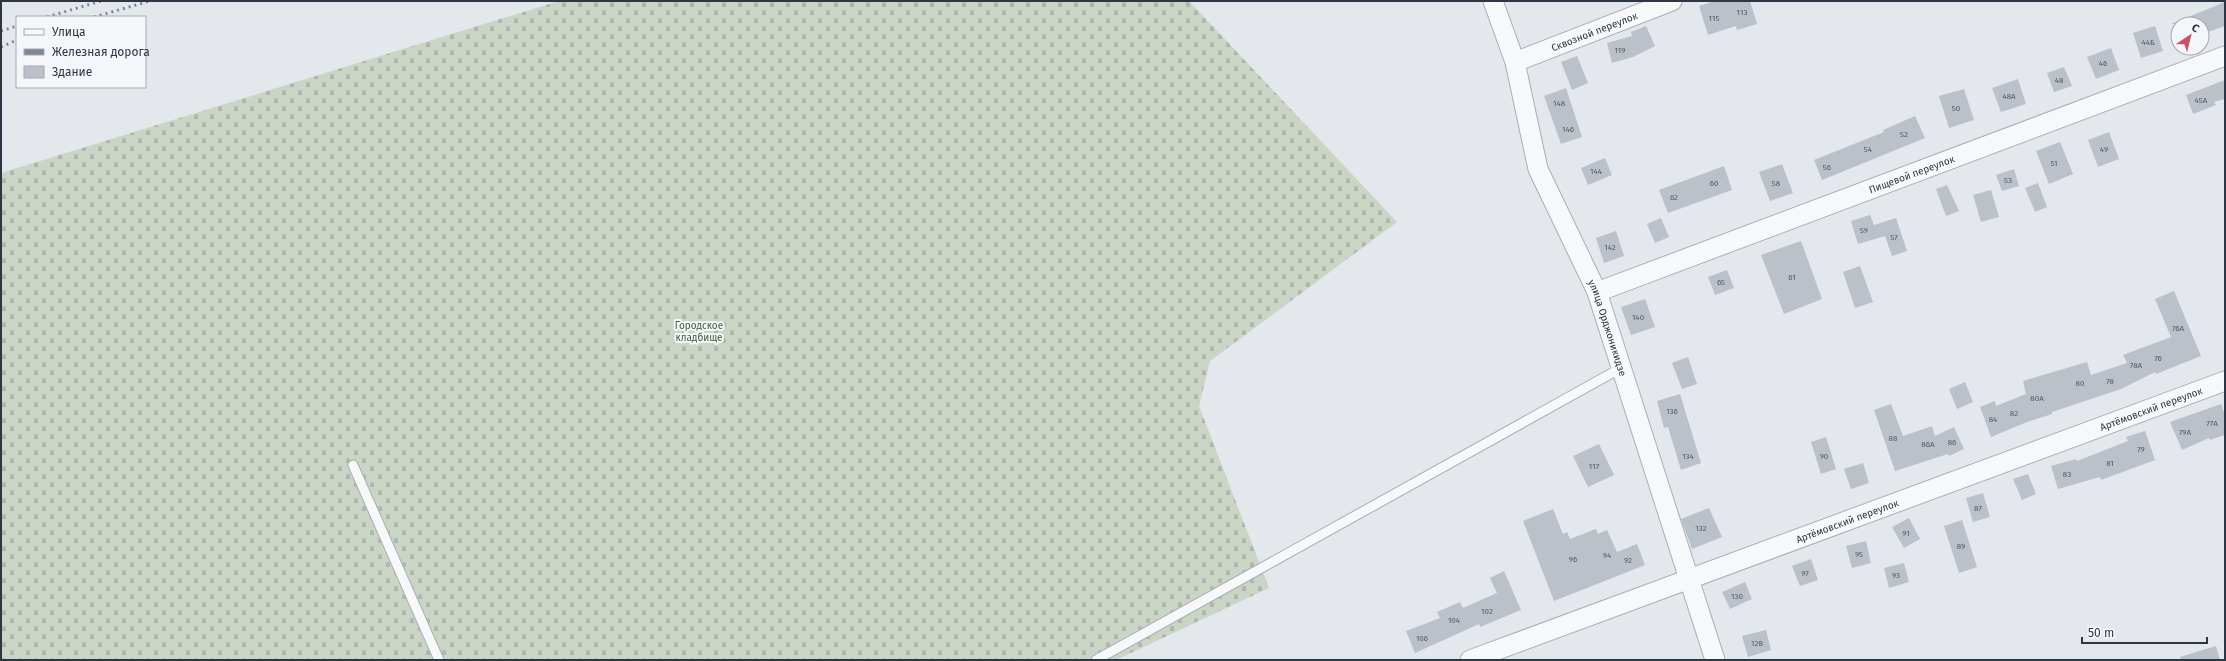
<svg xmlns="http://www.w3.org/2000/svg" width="2226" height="661" viewBox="0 0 2226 661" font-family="'Fira Sans',sans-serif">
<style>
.cemetery{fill:url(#cemetery-stones)}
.building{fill:#bbc1c9}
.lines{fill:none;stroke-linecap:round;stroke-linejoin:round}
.lane-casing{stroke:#a9aeb6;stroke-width:11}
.street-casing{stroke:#a9aeb6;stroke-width:21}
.lane{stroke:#f7f8fa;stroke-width:9}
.street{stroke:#f7f8fa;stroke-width:19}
.rail{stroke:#7e8895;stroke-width:3;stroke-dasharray:2 4;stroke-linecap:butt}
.labels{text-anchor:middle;stroke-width:4;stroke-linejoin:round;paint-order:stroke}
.number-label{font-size:8px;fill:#505965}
.street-label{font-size:10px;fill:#2c3644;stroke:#f4f6f9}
.park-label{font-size:10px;fill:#435f3a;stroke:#f4f6f9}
</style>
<defs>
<pattern id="cemetery-stones" width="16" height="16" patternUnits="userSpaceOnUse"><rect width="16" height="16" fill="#cad5c6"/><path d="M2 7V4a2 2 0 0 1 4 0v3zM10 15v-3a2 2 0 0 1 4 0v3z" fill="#aeb7ab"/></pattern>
</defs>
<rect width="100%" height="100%" fill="#e4e7ec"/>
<polygon class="cemetery" points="559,1 1189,1 1397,222 1210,361 1199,406 1269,588 1116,660 1,660 1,173"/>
<g class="building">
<polygon points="1715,1 1750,1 1757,24 1737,30 1736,26 1708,35 1699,6"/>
<polygon points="2225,2 2225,26 2202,34 2202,24 2171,24"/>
<polygon points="1646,26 1655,46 1633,57 1612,63 1607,43 1632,36 1631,32"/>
<polygon points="2155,26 2163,51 2141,58 2133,33"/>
<polygon points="2111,48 2119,70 2096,79 2087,57"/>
<polygon points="1577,56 1588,83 1572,90 1561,62"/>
<polygon points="2064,67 2072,86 2054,92 2047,73"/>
<polygon points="2018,79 2026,104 2001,112 1992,88"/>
<polygon points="2225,80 2225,99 2214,102 2216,105 2193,114 2186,95"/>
<polygon points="1566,88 1582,137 1561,144 1544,96"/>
<polygon points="1964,89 1974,120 1949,128 1939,96"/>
<polygon points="1915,116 1925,138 1822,180 1814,160 1884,132 1883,130"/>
<polygon points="2109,132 2119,159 2098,167 2088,140"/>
<polygon points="2060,142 2073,174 2049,184 2036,151"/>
<polygon points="1605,158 1612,175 1588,185 1581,168"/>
<polygon points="1782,164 1793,193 1770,201 1759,172"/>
<polygon points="1724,166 1732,190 1668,213 1659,190"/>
<polygon points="2014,169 2019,186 2002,191 1996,175"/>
<polygon points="2038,183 2047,207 2035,212 2025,188"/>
<polygon points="1947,185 1959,211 1946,216 1936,189"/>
<polygon points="1991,190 1999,217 1981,222 1973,195"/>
<polygon points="1870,215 1874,225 1896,218 1907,251 1892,256 1885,236 1858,244 1851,221"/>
<polygon points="1661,218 1669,237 1655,243 1647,224"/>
<polygon points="1616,231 1624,256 1604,263 1596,238"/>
<polygon points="1801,241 1822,299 1784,314 1761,255"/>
<polygon points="1860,266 1873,302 1855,308 1843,272"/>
<polygon points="1727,270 1734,288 1715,295 1708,277"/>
<polygon points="2174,291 2201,356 2156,374 2155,372 2121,389 2052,412 2052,414 2027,422 1991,437 1980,407 1995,401 1996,406 2026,394 2023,381 2087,362 2091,375 2127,363 2123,355 2171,337 2155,299"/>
<polygon points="1645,299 1655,327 1631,335 1621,307"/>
<polygon points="1688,357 1697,384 1682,389 1672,363"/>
<polygon points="1965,382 1973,402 1957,409 1949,389"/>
<polygon points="1680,394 1701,463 1681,470 1668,427 1664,428 1657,401"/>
<polygon points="1891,404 1903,436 1932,426 1935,436 1954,427 1964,449 1949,456 1948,454 1895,471 1874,410"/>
<polygon points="2221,404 2225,415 2225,435 2210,440 2209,438 2182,450 2170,422"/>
<polygon points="2145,431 2155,460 2101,480 2100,477 2058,489 2051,466 2076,459 2077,461 2128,441 2126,437"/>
<polygon points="1826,437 1836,469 1821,474 1811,442"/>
<polygon points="1599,444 1614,475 1588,487 1573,456"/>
<polygon points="1863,463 1869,483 1851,489 1844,469"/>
<polygon points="2028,474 2036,494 2022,500 2013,479"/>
<polygon points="1983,493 1990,517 1973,522 1966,498"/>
<polygon points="1709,508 1722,537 1692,549 1681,519"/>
<polygon points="1553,509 1563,534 1567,532 1570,539 1596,529 1598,534 1607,530 1617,552 1637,544 1645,565 1554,601 1523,521"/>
<polygon points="1909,518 1920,539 1904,548 1892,527"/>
<polygon points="1962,520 1977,567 1959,573 1944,526"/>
<polygon points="1866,541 1871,563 1852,568 1846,546"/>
<polygon points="1811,559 1818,580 1800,586 1792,566"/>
<polygon points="1904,563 1909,582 1889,588 1884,568"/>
<polygon points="1504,571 1521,610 1480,627 1479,624 1415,653 1406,631 1440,618 1437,612 1460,602 1463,608 1497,593 1490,578"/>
<polygon points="1745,582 1752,599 1730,609 1722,592"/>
<polygon points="1766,630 1771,650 1748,657 1742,636"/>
<polygon points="2216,646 2220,660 2181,660 2180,657"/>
</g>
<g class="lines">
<defs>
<g id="lane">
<polyline points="353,465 439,660"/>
<polyline points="1096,660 1621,368"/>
</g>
<g id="street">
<path id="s1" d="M 1493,1 L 1515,62 L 1538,169 L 1597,292 L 1715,660"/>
<path id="s2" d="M 1515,62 L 1672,1"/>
<path id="s3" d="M 1597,292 L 2225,56"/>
<path id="s4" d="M 1470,660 L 2225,381"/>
</g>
</defs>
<use href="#lane" class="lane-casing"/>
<use href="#street" class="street-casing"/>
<use href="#lane" class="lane"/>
<use href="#street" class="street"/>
<g class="rail">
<polyline points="47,17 101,1"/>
<polyline points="94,17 150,1"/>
<polyline points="1,31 17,26"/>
<polyline points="1,47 17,40"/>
</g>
</g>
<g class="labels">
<g class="number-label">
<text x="1742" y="15">113</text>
<text x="1714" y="21">115</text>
<text x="2148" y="45">44Б</text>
<text x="1620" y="53">119</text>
<text x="2103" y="66">46</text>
<text x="2059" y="83">48</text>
<text x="2009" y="99">48А</text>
<text x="2201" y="103">45А</text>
<text x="1559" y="106">148</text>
<text x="1956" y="111">50</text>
<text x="1568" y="132">146</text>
<text x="1904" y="137">52</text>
<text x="1868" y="152">54</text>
<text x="2104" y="152">49</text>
<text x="2054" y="166">51</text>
<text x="1827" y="170">56</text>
<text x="1596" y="174">144</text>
<text x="2008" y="183">53</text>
<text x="1714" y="186">60</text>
<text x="1776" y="186">58</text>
<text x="1674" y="200">62</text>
<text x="1864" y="233">59</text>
<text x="1894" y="240">57</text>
<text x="1610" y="250">142</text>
<text x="1792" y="280">61</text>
<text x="1721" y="285">65</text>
<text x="1638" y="320">140</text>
<text x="2178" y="331">76А</text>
<text x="2158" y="361">76</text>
<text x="2136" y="368">78А</text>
<text x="2110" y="384">78</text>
<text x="2080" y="386">80</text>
<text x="2037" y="401">80А</text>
<text x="1672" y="414">136</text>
<text x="2014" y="416">82</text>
<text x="1993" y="422">84</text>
<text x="2212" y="426">77А</text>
<text x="2185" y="435">79А</text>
<text x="1893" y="441">88</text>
<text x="1952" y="445">86</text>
<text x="1928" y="447">86А</text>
<text x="2141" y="452">79</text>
<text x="1688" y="459">134</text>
<text x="1824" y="459">90</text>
<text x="2110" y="466">81</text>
<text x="1594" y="469">117</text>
<text x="2067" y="477">83</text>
<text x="1978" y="511">87</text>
<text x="1701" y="531">132</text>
<text x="1906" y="536">91</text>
<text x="1961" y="549">89</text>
<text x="1859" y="557">95</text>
<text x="1607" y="558">94</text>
<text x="1573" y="562">96</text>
<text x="1628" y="563">92</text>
<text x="1805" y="576">97</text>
<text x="1896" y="578">93</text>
<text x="1737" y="599">130</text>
<text x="1487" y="614">102</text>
<text x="1454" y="623">104</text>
<text x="1422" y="641">106</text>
<text x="1757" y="646">128</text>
</g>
<g class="street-label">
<text dy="4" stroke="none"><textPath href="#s2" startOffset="85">Сквозной переулок</textPath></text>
<text dy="4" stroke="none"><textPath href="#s3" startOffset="336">Пищевой переулок</textPath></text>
<text dy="4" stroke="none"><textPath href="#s1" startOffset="348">улица Орджоникидзе</textPath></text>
<text dy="4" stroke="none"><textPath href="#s4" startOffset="726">Артёмовский переулок</textPath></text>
<text dy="4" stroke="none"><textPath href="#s4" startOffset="402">Артёмовский переулок</textPath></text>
</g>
<g class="park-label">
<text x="699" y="329">Городское<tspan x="699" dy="12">кладбище</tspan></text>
</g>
</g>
<rect width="2226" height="661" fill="none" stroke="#2c3644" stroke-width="4"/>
<rect x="16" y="16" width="130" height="72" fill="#f4f6f9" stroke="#a4a9b1"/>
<rect x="24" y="29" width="20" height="6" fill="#f7f8fa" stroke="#a4a9b1"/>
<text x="52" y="36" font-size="12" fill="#2c3644">Улица</text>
<rect x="24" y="49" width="20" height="6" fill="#7e8895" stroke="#a4a9b1"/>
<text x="52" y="56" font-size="12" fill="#2c3644">Железная дорога</text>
<rect x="24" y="66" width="20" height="12" fill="#bbc1c9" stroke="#a4a9b1"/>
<text x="52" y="76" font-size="12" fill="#2c3644">Здание</text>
<g transform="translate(2190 36) rotate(35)"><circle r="19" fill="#f4f6f9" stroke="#a4a9b1"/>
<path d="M0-3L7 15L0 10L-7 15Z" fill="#cb4f68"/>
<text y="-6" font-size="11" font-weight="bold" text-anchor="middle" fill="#2c3644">С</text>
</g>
<path d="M2082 637v6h125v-6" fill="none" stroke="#2c3644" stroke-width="2"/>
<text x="2088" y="637" font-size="12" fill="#2c3644" stroke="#f4f6f9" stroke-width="3" paint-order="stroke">50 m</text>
</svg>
